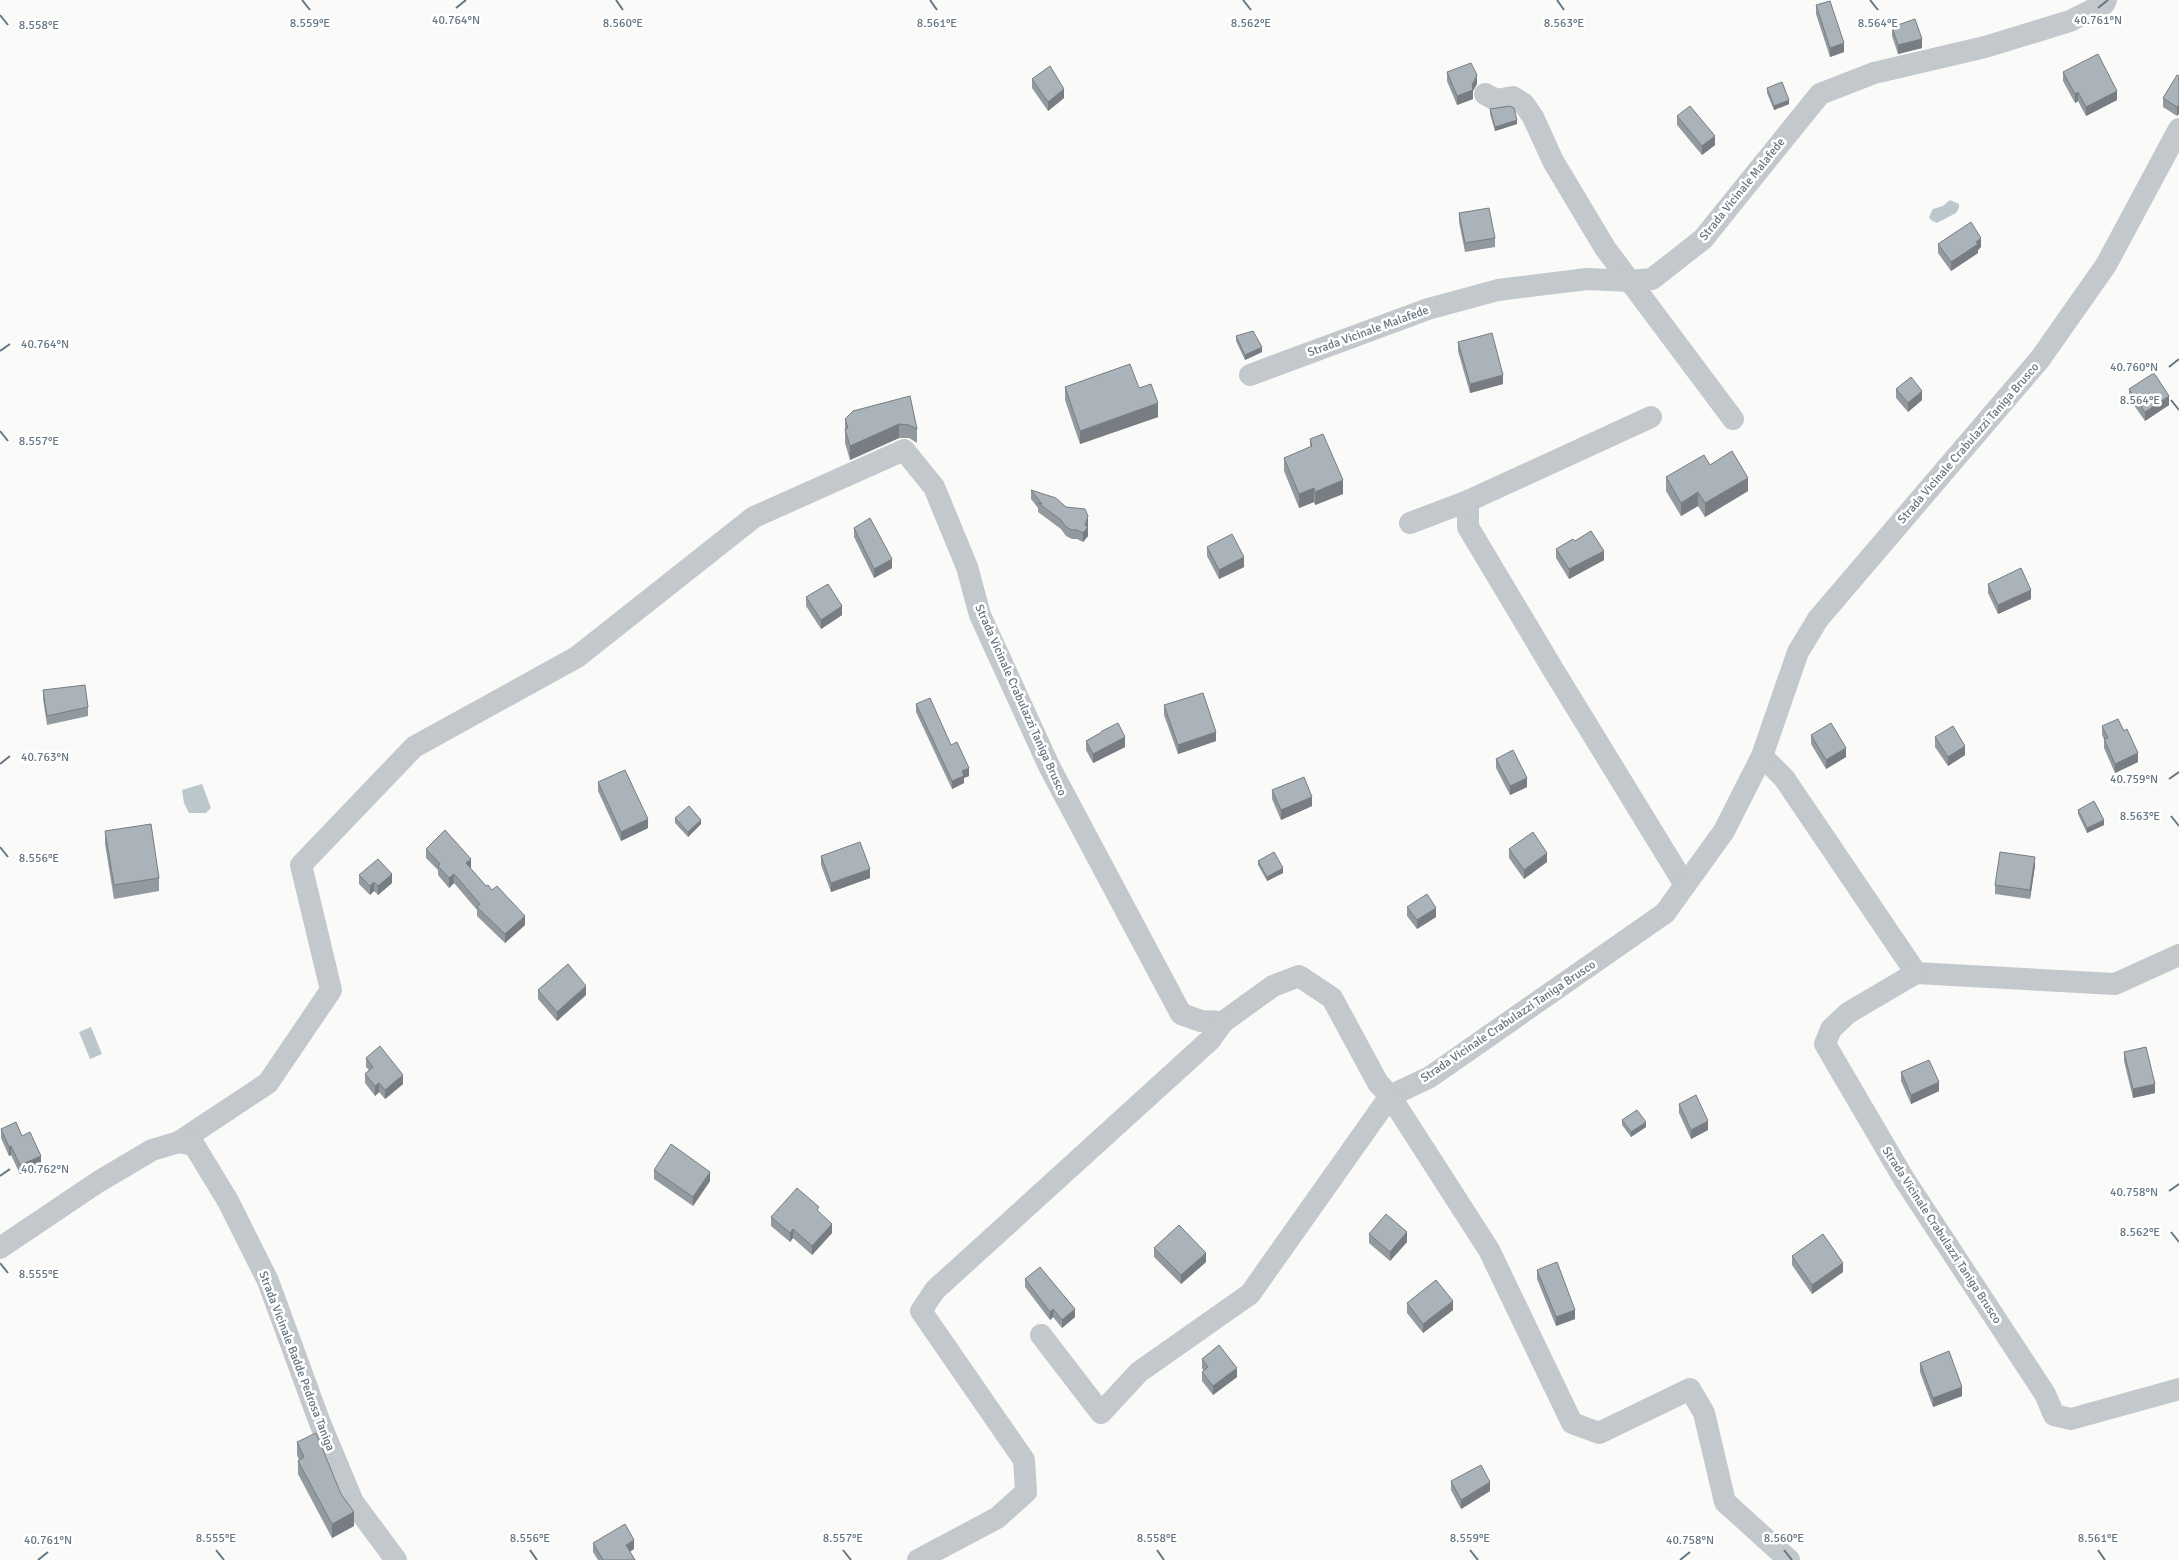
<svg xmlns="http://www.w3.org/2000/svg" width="2179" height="1560" viewBox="0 0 2179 1560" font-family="Signika,sans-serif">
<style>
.water{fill:#bbc7cb}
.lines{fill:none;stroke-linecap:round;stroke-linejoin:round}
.street{stroke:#c3c8cc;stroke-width:22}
.wall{fill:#929a9f}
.shaded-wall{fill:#777d82}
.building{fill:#aab3b9;stroke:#777d82}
.ticks{fill:none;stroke:#657683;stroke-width:2}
.labels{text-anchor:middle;stroke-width:5;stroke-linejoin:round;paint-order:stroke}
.street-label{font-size:12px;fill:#657683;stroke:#fff}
.ticks-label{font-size:12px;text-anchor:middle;fill:#657683;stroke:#fff;stroke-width:5;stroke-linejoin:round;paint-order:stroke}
</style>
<rect width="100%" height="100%" fill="#fafaf8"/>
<g class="water">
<polygon points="1950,200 1959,204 1959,208 1956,213 1937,223 1931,220 1929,217 1933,209 1943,206"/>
<polygon points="202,784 211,808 206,813 189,813 184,803 182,790"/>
<polygon points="91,1027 102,1054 90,1059 79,1032"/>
</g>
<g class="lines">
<g class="street">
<polyline points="1485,94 1496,100 1513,97 1524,104 1533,117 1553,161 1605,248 1733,419"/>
<polyline points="1250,375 1428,309 1498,290 1587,279 1630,281 1652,279 1703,239 1820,94 1874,73 1985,47 2070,21 2104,4 2106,0"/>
<polyline points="1468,501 1468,527 1554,671 1685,885"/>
<polyline points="1410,523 1468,501 1651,417"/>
<polyline points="1762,756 1784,778 1916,973 2115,984 2179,955"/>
<polyline points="1916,973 1848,1013 1831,1029 1825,1044 1904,1179 2045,1394 2054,1415 2071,1419 2179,1389"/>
<polyline points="179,1142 268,1083 331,990 301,865 414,747 577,657 754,517 904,450 934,487 967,567 980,615 1050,768 1181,1014 1201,1021 1223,1022 1273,986 1299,976 1332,998 1378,1083 1390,1096 1430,1077 1665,913 1724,831 1762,756 1798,652 1818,619 2040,359 2106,265 2179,129"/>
<polyline points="0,1248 98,1182 152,1150 179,1142 194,1145 228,1201 268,1281 320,1423 353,1502 396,1560"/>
<polyline points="1041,1335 1101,1413 1139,1372 1250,1294 1390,1096 1489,1250 1572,1423 1599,1433 1690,1389 1704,1413 1725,1502 1789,1560"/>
<polyline points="918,1560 997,1518 1026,1492 1024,1460 921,1311 935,1290 1210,1040 1223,1022"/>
</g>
</g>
<g class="wall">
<polygon points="1816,5 1844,52 1830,57 1816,14"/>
<polygon points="1892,27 1922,48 1898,54 1892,36"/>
<polygon points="1447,72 1477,84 1473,91 1473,99 1457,105 1447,81"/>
<polygon points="2063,72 2117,100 2086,116 2078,101 2075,103 2063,81"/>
<polygon points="2179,76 2177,116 2163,107 2163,98"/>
<polygon points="1032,79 1064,98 1048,111 1032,88"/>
<polygon points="1767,88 1789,104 1774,110 1767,93"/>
<polygon points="1490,109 1517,124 1495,131 1490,114"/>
<polygon points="1677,116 1715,145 1702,155 1677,125"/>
<polygon points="1459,213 1495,238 1495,247 1465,252 1459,222"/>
<polygon points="1938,244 1981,247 1978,250 1978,253 1951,271 1938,253"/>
<polygon points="1236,336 1262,352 1245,360 1236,341"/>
<polygon points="1458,342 1503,384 1470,393 1458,351"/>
<polygon points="1065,387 1158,417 1080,444 1065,400"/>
<polygon points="1896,389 1922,400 1908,412 1896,398"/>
<polygon points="2129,389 2169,405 2145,421 2129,398"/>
<polygon points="910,396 917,429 917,443 909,438 899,438 850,460 845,443 845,419"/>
<polygon points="1310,439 1343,494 1315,505 1314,502 1299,508 1284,471 1284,458 1310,447"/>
<polygon points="1666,477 1748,491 1705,517 1698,506 1681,516 1666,491"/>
<polygon points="1031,490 1066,507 1088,525 1088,536 1083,542 1077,539 1072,539 1066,536 1061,529 1038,512 1038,508 1031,499"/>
<polygon points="854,528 892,568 874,578 854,537"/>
<polygon points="1575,541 1604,560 1569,579 1556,558 1556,549"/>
<polygon points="1207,547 1244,567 1219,579 1207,556"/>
<polygon points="1988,584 2031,599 1998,614 1988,593"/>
<polygon points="806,597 842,615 821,629 806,606"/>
<polygon points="43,690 88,707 88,716 47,725 43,699"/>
<polygon points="916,704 951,745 969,776 964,778 964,783 952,789 916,712"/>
<polygon points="1164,705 1216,741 1178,754 1164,715"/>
<polygon points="2102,726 2138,762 2115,773 2104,748 2104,739 2102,735"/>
<polygon points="1102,731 1125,747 1093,763 1086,750 1086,741 1102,732"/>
<polygon points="1811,735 1846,757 1826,769 1811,744"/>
<polygon points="1935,737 1965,755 1948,766 1935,747"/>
<polygon points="1496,759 1527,787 1510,795 1496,768"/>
<polygon points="598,782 648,828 621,841 598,791"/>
<polygon points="1272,790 1312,806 1281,820 1272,799"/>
<polygon points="2078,810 2104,825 2087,833 2078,814"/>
<polygon points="675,818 701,824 688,837 675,823"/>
<polygon points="105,831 159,878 159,891 114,899 105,844"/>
<polygon points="426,849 471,868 470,868 486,886 525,925 505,943 477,916 477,910 454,883 449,888 438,875 438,870 426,858"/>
<polygon points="1509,849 1547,862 1524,879 1509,858"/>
<polygon points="821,856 870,878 831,892 821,865"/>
<polygon points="1258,861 1283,873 1267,881 1258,865"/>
<polygon points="2035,866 2030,899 1995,894 1995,885"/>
<polygon points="359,875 392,883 378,895 374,891 370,895 359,884"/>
<polygon points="1407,907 1436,917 1417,929 1407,916"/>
<polygon points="538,990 586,995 557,1021 538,999"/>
<polygon points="2124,1052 2155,1093 2133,1098 2124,1061"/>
<polygon points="366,1058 403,1084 385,1099 379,1092 375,1096 365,1083 365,1074 369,1070 366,1067"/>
<polygon points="1901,1072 1939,1091 1911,1104 1901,1081"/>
<polygon points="1679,1104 1708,1130 1691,1139 1679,1113"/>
<polygon points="1622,1120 1646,1127 1631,1137 1622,1125"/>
<polygon points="1,1129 22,1136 41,1165 20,1174 11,1155 9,1156 1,1138"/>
<polygon points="654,1170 710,1181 693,1206 654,1179"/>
<polygon points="819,1212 832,1233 812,1255 793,1238 790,1242 771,1226 771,1217"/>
<polygon points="1369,1234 1407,1242 1390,1261 1369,1243"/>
<polygon points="1154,1248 1206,1262 1181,1284 1154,1257"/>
<polygon points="1792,1256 1843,1272 1812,1294 1792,1265"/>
<polygon points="1537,1270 1575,1319 1556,1326 1537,1279"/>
<polygon points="1025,1279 1075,1317 1062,1328 1053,1317 1050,1320 1025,1287"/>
<polygon points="1407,1303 1453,1310 1423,1333 1407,1313"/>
<polygon points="1202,1359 1237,1377 1213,1395 1202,1381 1202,1372 1204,1371 1202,1368"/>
<polygon points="1920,1363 1962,1396 1933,1407 1920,1372"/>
<polygon points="297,1442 354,1526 332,1538 298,1474 298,1461 299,1460 297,1455"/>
<polygon points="1451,1481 1490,1491 1461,1509 1451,1490"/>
<polygon points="593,1543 634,1549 630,1552 635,1560 598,1560 593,1552"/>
</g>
<g class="shaded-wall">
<polygon points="1922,39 1922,48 1898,54 1898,45"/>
<polygon points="1844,43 1844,52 1830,57 1830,48"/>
<polygon points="1477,75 1477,84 1473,91 1473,99 1457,105 1457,96 1472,85"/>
<polygon points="1064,89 1064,98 1048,111 1048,102"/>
<polygon points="2117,91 2117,100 2086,116 2086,107"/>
<polygon points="2078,92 2078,101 2075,103 2075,94"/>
<polygon points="1789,100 1789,104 1774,110 1774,106"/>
<polygon points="2179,105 2179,114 2177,116 2177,107"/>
<polygon points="1517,120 1517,124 1495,131 1495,127"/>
<polygon points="1715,136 1715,145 1702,155 1702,146"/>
<polygon points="1981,238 1981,247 1978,250 1978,253 1951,271 1951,262"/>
<polygon points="1262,347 1262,352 1245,360 1245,355"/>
<polygon points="1503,375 1503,384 1470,393 1470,384"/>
<polygon points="1922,391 1922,400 1908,412 1908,403"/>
<polygon points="2169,396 2169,405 2145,421 2145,412"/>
<polygon points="1158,403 1158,417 1080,444 1080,431"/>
<polygon points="899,424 899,438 850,460 850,446"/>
<polygon points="1748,478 1748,491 1705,517 1705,503"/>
<polygon points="1343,480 1343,494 1315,505 1315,492"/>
<polygon points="1314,488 1314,502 1299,508 1299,494"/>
<polygon points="1698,492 1698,506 1681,516 1681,503"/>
<polygon points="1088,516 1088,536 1083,542 1083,533"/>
<polygon points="1604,551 1604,560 1569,579 1569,569"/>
<polygon points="1244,557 1244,567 1219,579 1219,570"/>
<polygon points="892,559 892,568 874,578 874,569"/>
<polygon points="2031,590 2031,599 1998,614 1998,605"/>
<polygon points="842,606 842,615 821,629 821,620"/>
<polygon points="1216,732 1216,741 1178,754 1178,745"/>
<polygon points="1125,737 1125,747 1093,763 1093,754"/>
<polygon points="1965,746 1965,755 1948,766 1948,757"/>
<polygon points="1846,748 1846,757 1826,769 1826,760"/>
<polygon points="2138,753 2138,762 2115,773 2115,764"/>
<polygon points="969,768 969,776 964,778 964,783 952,789 952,781 962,771"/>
<polygon points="1527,778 1527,787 1510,795 1510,786"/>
<polygon points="1312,797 1312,806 1281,820 1281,810"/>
<polygon points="648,819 648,828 621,841 621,832"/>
<polygon points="701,820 701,824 688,837 688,832"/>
<polygon points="2104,820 2104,825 2087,833 2087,828"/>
<polygon points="1547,853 1547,862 1524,879 1524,870"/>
<polygon points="2035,857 2035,866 2030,899 2030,890"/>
<polygon points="471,859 471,868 466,873 466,863"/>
<polygon points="1283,868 1283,873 1267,881 1267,877"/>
<polygon points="870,869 870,878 831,892 831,883"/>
<polygon points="392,874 392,883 378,895 378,886"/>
<polygon points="454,874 454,883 449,888 449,878"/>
<polygon points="374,882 374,891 370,895 370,886"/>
<polygon points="1436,908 1436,917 1417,929 1417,920"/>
<polygon points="525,916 525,925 505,943 505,934"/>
<polygon points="586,986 586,995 557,1021 557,1012"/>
<polygon points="403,1075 403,1084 385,1099 385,1090"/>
<polygon points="1939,1082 1939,1091 1911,1104 1911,1095"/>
<polygon points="379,1083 379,1092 375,1096 375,1086"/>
<polygon points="2155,1084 2155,1093 2133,1098 2133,1089"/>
<polygon points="1708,1121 1708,1130 1691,1139 1691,1130"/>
<polygon points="1646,1122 1646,1127 1631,1137 1631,1132"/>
<polygon points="11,1146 11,1155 9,1156 9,1147"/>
<polygon points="41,1156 41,1165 20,1174 20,1165"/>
<polygon points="710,1172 710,1181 693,1206 693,1197"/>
<polygon points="832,1224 832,1233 812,1255 812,1246"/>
<polygon points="793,1229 793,1238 790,1242 790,1233"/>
<polygon points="1407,1232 1407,1242 1390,1261 1390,1252"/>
<polygon points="1206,1253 1206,1262 1181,1284 1181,1275"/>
<polygon points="1843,1263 1843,1272 1812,1294 1812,1285"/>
<polygon points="1453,1301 1453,1310 1423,1333 1423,1324"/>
<polygon points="1053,1309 1053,1317 1050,1320 1050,1312"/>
<polygon points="1075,1309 1075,1317 1062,1328 1062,1320"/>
<polygon points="1575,1310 1575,1319 1556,1326 1556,1317"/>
<polygon points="1237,1368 1237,1377 1213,1395 1213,1386"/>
<polygon points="1962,1387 1962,1396 1933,1407 1933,1398"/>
<polygon points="1490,1482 1490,1491 1461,1509 1461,1500"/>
<polygon points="354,1512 354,1526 332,1538 332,1524"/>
<polygon points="634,1540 634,1549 626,1554 626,1545"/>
</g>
<g class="building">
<polygon points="1830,1 1844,43 1830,48 1816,5"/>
<polygon points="1915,19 1922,39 1898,45 1892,27"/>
<polygon points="2098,54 2117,91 2086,107 2078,92 2075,94 2063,72"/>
<polygon points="1471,63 1477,75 1472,85 1473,90 1457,96 1447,72"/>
<polygon points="1050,66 1064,89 1048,102 1032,79"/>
<polygon points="2177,75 2179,76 2179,105 2177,107 2163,98"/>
<polygon points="1782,82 1789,100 1774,106 1767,88"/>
<polygon points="1510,106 1514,108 1517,120 1495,127 1490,109"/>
<polygon points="1690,106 1715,136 1702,146 1677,116"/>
<polygon points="1489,208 1495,238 1465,243 1459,213"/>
<polygon points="1971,222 1981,238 1976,242 1978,244 1951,262 1938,244"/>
<polygon points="1253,331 1262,347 1245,355 1236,336"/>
<polygon points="1492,333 1503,375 1470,384 1458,342"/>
<polygon points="1130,364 1139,388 1151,384 1158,403 1080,431 1065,387"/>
<polygon points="2154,373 2169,396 2145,412 2129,389"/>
<polygon points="1911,377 1922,391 1908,403 1896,389"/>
<polygon points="910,396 917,429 909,425 899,424 850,446 845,429 848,428 845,419 853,411"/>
<polygon points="1323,434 1343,480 1315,492 1314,488 1299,494 1284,458 1312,446 1310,439"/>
<polygon points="1732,451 1748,478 1705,503 1698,492 1681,503 1666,477 1704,455 1710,465"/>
<polygon points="1031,490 1056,498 1066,507 1085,509 1088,516 1085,525 1088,527 1083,533 1077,530 1072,530 1066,527 1061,520 1038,503 1042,504"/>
<polygon points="870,518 892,559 874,569 854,528"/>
<polygon points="1591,531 1604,551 1569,569 1556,549 1573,539 1575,541"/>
<polygon points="1232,534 1244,557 1219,570 1207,547"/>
<polygon points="2021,568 2031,590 1998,605 1988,584"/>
<polygon points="828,584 842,606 821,620 806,597"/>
<polygon points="85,685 88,707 47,716 43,690"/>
<polygon points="1203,693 1216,732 1178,745 1164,705"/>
<polygon points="930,698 951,745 957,742 969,768 962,771 964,776 952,781 916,704"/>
<polygon points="2118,719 2124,731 2127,729 2138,753 2115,764 2104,739 2108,738 2102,726"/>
<polygon points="1118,723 1125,737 1093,754 1086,741 1102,732 1102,731"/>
<polygon points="1831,723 1846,748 1826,760 1811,735"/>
<polygon points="1953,726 1965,746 1948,757 1935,737"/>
<polygon points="1513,750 1527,778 1510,786 1496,759"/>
<polygon points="625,770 648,819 621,832 598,782"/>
<polygon points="1304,777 1312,797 1281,810 1272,790"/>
<polygon points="2094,801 2104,820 2087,828 2078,810"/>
<polygon points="689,806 701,820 688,832 675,818"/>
<polygon points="151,824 159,878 114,885 105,831"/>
<polygon points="445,830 471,859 466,863 486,886 488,885 492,890 497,886 525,916 505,934 477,907 480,904 454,874 449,878 438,866 440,864 426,849"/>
<polygon points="1533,832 1547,853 1524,870 1509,849"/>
<polygon points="860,842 870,869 831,883 821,856"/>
<polygon points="1274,852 1283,868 1267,877 1258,861"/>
<polygon points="2000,852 2035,857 2030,890 1995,885"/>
<polygon points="378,859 392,874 378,886 374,882 370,886 359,875"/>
<polygon points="1427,894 1436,908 1417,920 1407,907"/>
<polygon points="568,964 586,986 557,1012 538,990"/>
<polygon points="380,1046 403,1075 385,1090 379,1083 375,1086 365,1074 373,1067 366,1058"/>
<polygon points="2146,1047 2155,1084 2133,1089 2124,1052"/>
<polygon points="1929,1060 1939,1082 1911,1095 1901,1072"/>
<polygon points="1696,1095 1708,1121 1691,1130 1679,1104"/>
<polygon points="1637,1110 1646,1122 1631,1132 1622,1120"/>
<polygon points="16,1122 22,1136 30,1132 41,1156 20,1165 11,1146 9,1147 1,1129"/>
<polygon points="671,1144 710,1172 693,1197 654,1170"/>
<polygon points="797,1188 819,1207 817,1210 832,1224 812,1246 793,1229 790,1233 771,1217"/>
<polygon points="1386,1214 1407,1232 1390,1252 1369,1234"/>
<polygon points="1179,1225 1206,1253 1181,1275 1154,1248"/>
<polygon points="1823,1234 1843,1263 1812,1285 1792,1256"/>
<polygon points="1557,1262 1575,1310 1556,1317 1537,1270"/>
<polygon points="1040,1267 1075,1309 1062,1320 1053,1309 1050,1312 1025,1279"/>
<polygon points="1436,1280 1453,1301 1423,1324 1407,1303"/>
<polygon points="1219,1345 1237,1368 1213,1386 1202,1372 1208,1367 1202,1359"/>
<polygon points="1949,1351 1962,1387 1933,1398 1920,1363"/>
<polygon points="316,1433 341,1494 354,1512 332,1524 298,1461 304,1457 297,1442"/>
<polygon points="1481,1465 1490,1482 1461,1500 1451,1481"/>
<polygon points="625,1524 634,1540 626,1545 635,1560 603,1560 593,1543"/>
</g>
<path class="ticks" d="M 302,0 L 310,10M 616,0 L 623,10M 930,0 L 937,10M 1243,0 L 1251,10M 1557,0 L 1564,10M 1870,0 L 1878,10M 456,8 L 466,0M 2098,8 L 2108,0M 0,15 L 8,25M 0,351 L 10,344M 2169,367 L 2179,359M 2171,400 L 2179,410M 0,431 L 8,441M 0,764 L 10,756M 2169,779 L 2179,772M 2171,816 L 2179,826M 0,847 L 8,857M 0,1176 L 10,1169M 2169,1191 L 2179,1184M 2171,1232 L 2179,1242M 0,1263 L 8,1273M 216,1550 L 224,1560M 530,1550 L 537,1560M 843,1550 L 851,1560M 1157,1550 L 1164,1560M 1470,1550 L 1478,1560M 1784,1550 L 1792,1560M 2098,1550 L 2105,1560M 38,1560 L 48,1552M 1680,1560 L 1690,1552"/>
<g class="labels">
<g class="street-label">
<text transform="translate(1742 189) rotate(-51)" y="4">Strada Vicinale Malafede</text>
<text transform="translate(1368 331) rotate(-20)" y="4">Strada Vicinale Malafede</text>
<text transform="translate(1968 443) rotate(-49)" y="4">Strada Vicinale Crabulazzi Taniga Brusco</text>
<text transform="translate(1021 700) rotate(66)" y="4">Strada Vicinale Crabulazzi Taniga Brusco</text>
<text transform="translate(1508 1021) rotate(-34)" y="4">Strada Vicinale Crabulazzi Taniga Brusco</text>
<text transform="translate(1942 1235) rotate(57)" y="4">Strada Vicinale Crabulazzi Taniga Brusco</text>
<text transform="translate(297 1361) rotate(69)" y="4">Strada Vicinale Badde Pedrosa Taniga</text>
</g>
</g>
<g class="ticks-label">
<text x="456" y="24">40.764°N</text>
<text x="2098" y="24">40.761°N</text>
<text x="310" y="27">8.559°E</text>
<text x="623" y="27">8.560°E</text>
<text x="937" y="27">8.561°E</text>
<text x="1251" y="27">8.562°E</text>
<text x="1564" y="27">8.563°E</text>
<text x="1878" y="27">8.564°E</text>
<text x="39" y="29">8.558°E</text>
<text x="45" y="348">40.764°N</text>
<text x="2134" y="371">40.760°N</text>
<text x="2140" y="404">8.564°E</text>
<text x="39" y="445">8.557°E</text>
<text x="45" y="761">40.763°N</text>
<text x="2134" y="783">40.759°N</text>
<text x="2140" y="820">8.563°E</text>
<text x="39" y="862">8.556°E</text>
<text x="45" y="1173">40.762°N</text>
<text x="2134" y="1196">40.758°N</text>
<text x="2140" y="1236">8.562°E</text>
<text x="39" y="1278">8.555°E</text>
<text x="216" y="1542">8.555°E</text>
<text x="530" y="1542">8.556°E</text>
<text x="843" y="1542">8.557°E</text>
<text x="1157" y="1542">8.558°E</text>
<text x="1470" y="1542">8.559°E</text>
<text x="1784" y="1542">8.560°E</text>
<text x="2098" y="1542">8.561°E</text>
<text x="48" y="1544">40.761°N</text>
<text x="1690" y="1544">40.758°N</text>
</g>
</svg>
